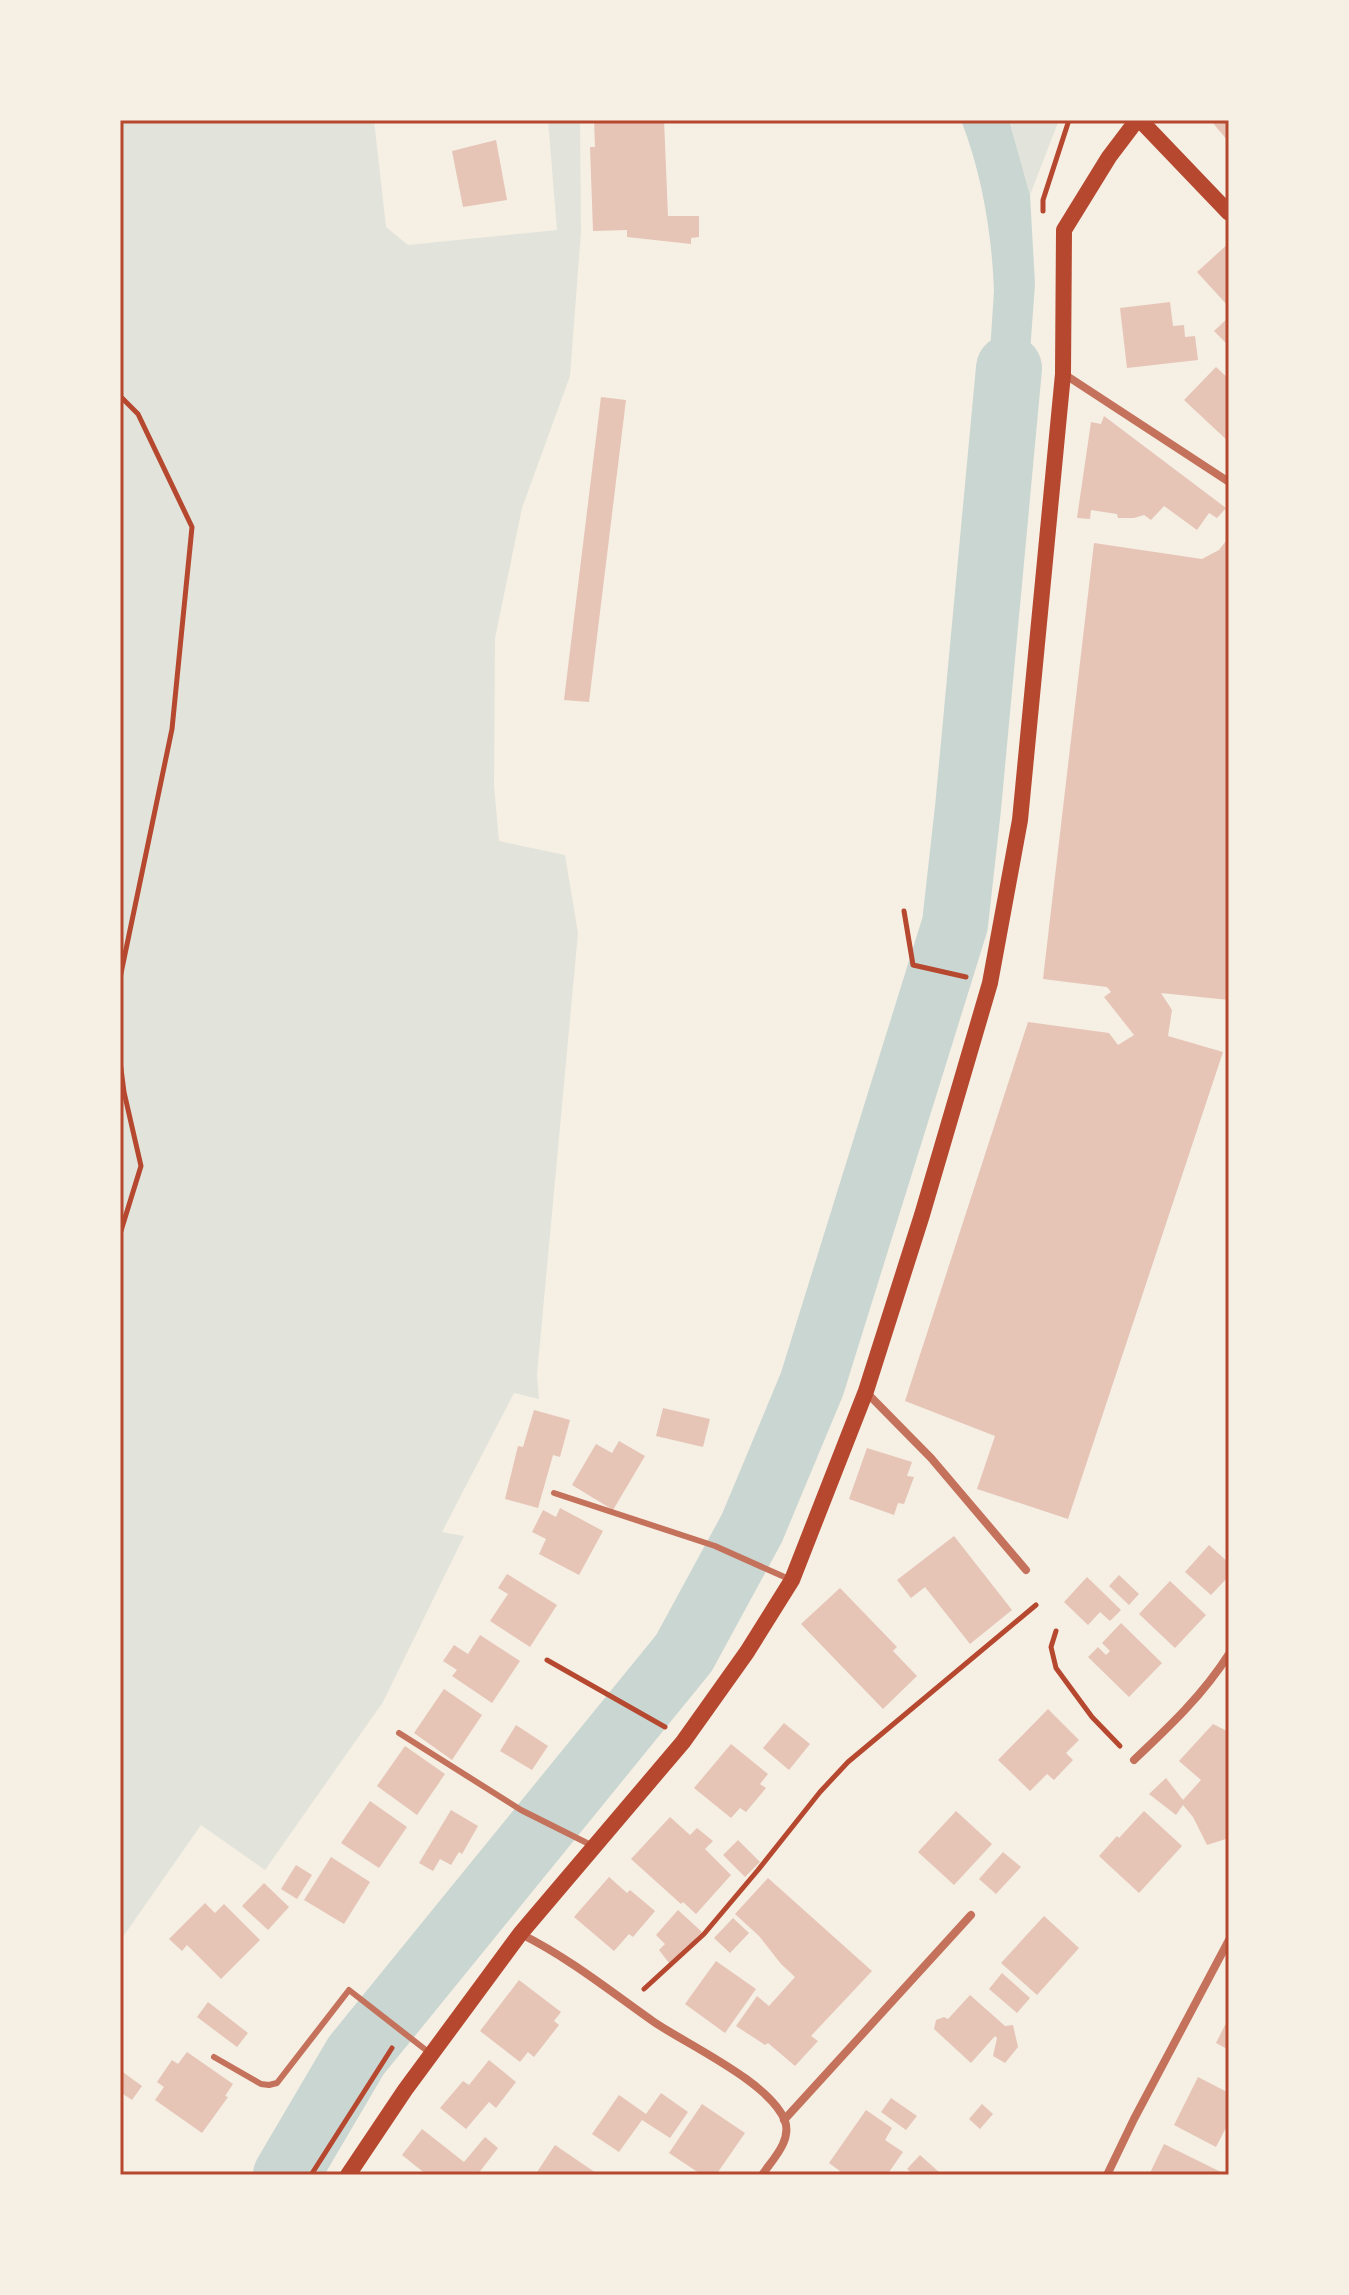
<svg xmlns="http://www.w3.org/2000/svg" width="1349" height="2295" viewBox="0 0 1349 2295" font-family="'PT Serif',serif">
<style>
.green{fill:#e2e4dc}
.water{fill:#c9d6d2}
.lines{fill:none;stroke-linecap:round;stroke-linejoin:round}
.river{stroke:#c9d6d2;stroke-width:66}
.building{fill:#e6c5b7}
.path{stroke:#b5482f;stroke-width:5}
.service{stroke:#c5725c;stroke-width:6}
.minor{stroke:#c5725c;stroke-width:8}
.secondary{stroke:#b5482f;stroke-width:16}
.neatline{fill:none;stroke:#b5482f;stroke-width:3}
</style>
<rect width="100%" height="100%" fill="#f6efe4"/>
<g class="green">
<polygon points="120,120 374,120 386,227 408,245 557,230 548,120 580,120 581,232 570,376 522,508 495,638 494,785 499,841 565,855 578,933 537,1375 539,1399 514,1393 442,1532 464,1536 383,1702 265,1870 201,1825 120,1941"/>
<polygon points="1009,120 1059,120 1030,195"/>
</g>
<path class="water" d="M 961,120 L 1009,120 L 1030,195 L 1035,284 L 1022,461 L 983,458 L 994,291 C 992,234 982,174 961,120 Z"/>
<g class="lines">
<polyline class="river" points="286,2175 356,2056 684,1653 752,1528 812,1384 955,924 968,808 1009,368"/>
</g>
<g class="building">
<polygon points="594,120 664,120 668,216 699,216 699,237 691,238 691,244 627,237 627,230 593,231 590,147 595,147"/>
<polygon points="1211,120 1229,120 1229,142 1217,128"/>
<polygon points="496,140 507,200 463,207 452,151"/>
<polygon points="1229,243 1229,307 1197,272"/>
<polygon points="1170,302 1173,326 1184,325 1185,337 1195,336 1198,360 1127,368 1120,308"/>
<polygon points="1229,317 1229,346 1214,331"/>
<polygon points="1216,367 1229,379 1229,442 1184,400"/>
<polygon points="601,397 626,400 589,702 564,700"/>
<polygon points="1104,416 1226,508 1217,518 1209,513 1197,530 1164,506 1151,520 1144,515 1134,518 1118,518 1117,514 1091,510 1090,519 1077,518 1091,422 1101,424"/>
<polygon points="1229,537 1229,1000 1161,993 1172,1010 1168,1036 1223,1052 1068,1519 977,1489 995,1436 905,1401 1028,1022 1109,1033 1118,1045 1134,1035 1104,997 1111,992 1107,987 1043,979 1094,543 1202,559 1219,550"/>
<polygon points="663,1408 710,1419 703,1447 656,1436"/>
<polygon points="534,1410 570,1420 560,1457 553,1455 538,1508 505,1499 518,1446 523,1447"/>
<polygon points="619,1441 645,1456 613,1510 572,1485 596,1444 612,1453"/>
<polygon points="867,1448 912,1462 907,1476 914,1477 904,1504 898,1503 894,1515 849,1499"/>
<polygon points="560,1508 603,1531 579,1575 539,1554 546,1539 532,1532 543,1510 556,1517"/>
<polygon points="954,1536 1012,1610 970,1644 925,1587 911,1598 897,1580"/>
<polygon points="1209,1545 1229,1563 1229,1576 1211,1595 1185,1572"/>
<polygon points="507,1574 557,1605 530,1647 490,1621 508,1594 498,1588"/>
<polygon points="1119,1575 1139,1594 1129,1605 1109,1586"/>
<polygon points="1087,1577 1121,1610 1110,1621 1100,1612 1088,1625 1064,1602"/>
<polygon points="1170,1581 1206,1615 1175,1648 1139,1614"/>
<polygon points="840,1588 897,1647 893,1651 917,1676 883,1709 801,1624"/>
<polygon points="1121,1623 1162,1663 1129,1697 1088,1657 1098,1647 1106,1655 1110,1651 1102,1643"/>
<polygon points="480,1635 520,1661 492,1703 452,1676 457,1670 443,1661 454,1645 468,1654"/>
<polygon points="444,1689 482,1715 452,1760 414,1733"/>
<polygon points="1048,1709 1079,1740 1066,1753 1073,1760 1054,1780 1047,1774 1030,1791 998,1760"/>
<polygon points="784,1723 810,1744 789,1770 763,1748"/>
<polygon points="1213,1724 1229,1732 1229,1838 1207,1845 1193,1817 1183,1805 1176,1815 1149,1794 1166,1778 1183,1800 1201,1780 1179,1761"/>
<polygon points="516,1725 548,1746 532,1770 500,1751"/>
<polygon points="731,1744 768,1774 760,1784 766,1788 746,1812 740,1808 731,1818 694,1788"/>
<polygon points="405,1746 445,1774 417,1815 377,1786"/>
<polygon points="370,1801 407,1827 379,1868 341,1843"/>
<polygon points="451,1810 478,1826 462,1854 459,1852 451,1865 440,1859 433,1871 419,1863"/>
<polygon points="956,1811 992,1844 954,1885 918,1852"/>
<polygon points="1144,1811 1182,1846 1139,1893 1099,1856 1117,1836 1119,1838"/>
<polygon points="670,1817 690,1835 697,1828 713,1841 705,1849 731,1875 696,1914 683,1902 681,1904 631,1859"/>
<polygon points="738,1840 760,1862 745,1877 723,1855"/>
<polygon points="1003,1852 1021,1867 996,1894 979,1879"/>
<polygon points="331,1857 370,1882 344,1924 304,1900"/>
<polygon points="296,1865 312,1875 297,1899 281,1889"/>
<polygon points="609,1877 627,1893 630,1890 655,1911 633,1937 629,1934 614,1951 574,1917"/>
<polygon points="768,1878 872,1971 811,2036 818,2041 795,2066 768,2043 765,2045 736,2026 757,1996 769,2006 795,1977 781,1964 759,1936 735,1914"/>
<polygon points="264,1883 289,1907 268,1930 242,1906"/>
<polygon points="205,1903 215,1913 224,1904 260,1940 221,1979 187,1945 182,1951 169,1939"/>
<polygon points="678,1910 702,1932 669,1963 659,1950 665,1944 656,1935"/>
<polygon points="1044,1916 1079,1948 1037,1995 1001,1963"/>
<polygon points="733,1918 749,1933 730,1953 714,1938"/>
<polygon points="716,1961 756,1989 725,2033 685,2004"/>
<polygon points="1002,1973 1030,1998 1017,2013 989,1989"/>
<polygon points="519,1980 561,2012 554,2021 559,2025 534,2057 528,2052 520,2062 480,2031"/>
<polygon points="970,1995 1005,2026 1013,2025 1018,2047 1005,2063 993,2056 997,2038 995,2036 971,2063 934,2029 936,2020 944,2017 948,2019"/>
<polygon points="208,2002 248,2033 237,2047 197,2017"/>
<polygon points="1229,2017 1229,2050 1216,2043"/>
<polygon points="187,2052 233,2084 225,2096 228,2097 202,2133 155,2100 164,2087 157,2082 172,2060 178,2064"/>
<polygon points="489,2060 516,2082 496,2108 489,2102 466,2129 440,2108 463,2081 469,2085"/>
<polygon points="120,2070 142,2086 132,2100 120,2092"/>
<polygon points="1198,2077 1229,2093 1229,2122 1216,2147 1174,2125"/>
<polygon points="661,2093 688,2112 670,2138 642,2120 619,2152 592,2134 619,2095 646,2114"/>
<polygon points="891,2098 917,2116 906,2130 881,2112"/>
<polygon points="702,2104 745,2133 716,2175 702,2175 669,2153"/>
<polygon points="982,2104 993,2114 980,2129 969,2119"/>
<polygon points="866,2110 892,2128 885,2140 903,2152 887,2175 837,2175 840,2171 829,2163"/>
<polygon points="422,2129 464,2162 485,2137 498,2148 478,2174 474,2171 471,2175 427,2175 402,2155"/>
<polygon points="1164,2144 1227,2175 1149,2175"/>
<polygon points="555,2145 599,2175 535,2175"/>
<polygon points="920,2155 940,2173 939,2175 914,2175 907,2169"/>
</g>
<g class="lines">
<g class="path">
<polyline points="1043,211 1043,200 1069,120"/>
<polyline points="120,396 138,414 192,527 172,729 120,978"/>
<polyline points="904,911 913,965 966,977"/>
<polyline points="120,1061 124,1092 141,1166 120,1234"/>
<polyline points="1056,1631 1051,1647 1056,1668 1092,1717 1120,1746"/>
<polyline points="547,1660 665,1727"/>
<polyline points="644,1989 704,1934 758,1870 820,1792 848,1762 1036,1605"/>
<polyline points="311,2175 392,2048"/>
</g>
<g class="service">
<polyline points="554,1493 715,1546 789,1579"/>
<polyline points="399,1733 521,1810 593,1846"/>
<polyline points="214,2057 261,2084 269,2085 277,2083 349,1990 431,2054"/>
</g>
<g class="minor">
<polyline points="1064,374 1229,482"/>
<polyline points="866,1392 931,1458 1026,1570"/>
<path d="M 1134,1760 C 1169,1727 1203,1695 1229,1654"/>
<path d="M 521,1934 C 569,1958 610,1991 654,2022 C 688,2045 771,2083 785,2121 C 792,2141 772,2160 762,2175"/>
<polyline points="784,2120 971,1915"/>
<polyline points="1107,2175 1134,2119 1229,1940"/>
</g>
<g class="secondary">
<polyline points="1140,120 1229,213"/>
<polyline points="348,2175 405,2090 520,1934 683,1742 747,1652 792,1580 866,1391 922,1215 990,983 1020,820 1063,374 1064,230 1109,157 1137,120"/>
</g>
</g>
<rect width="1349" height="2295" fill="none" stroke="#f6efe4" stroke-width="244"/>
<rect x="122" y="122" width="1105" height="2051" class="neatline"/>
</svg>
